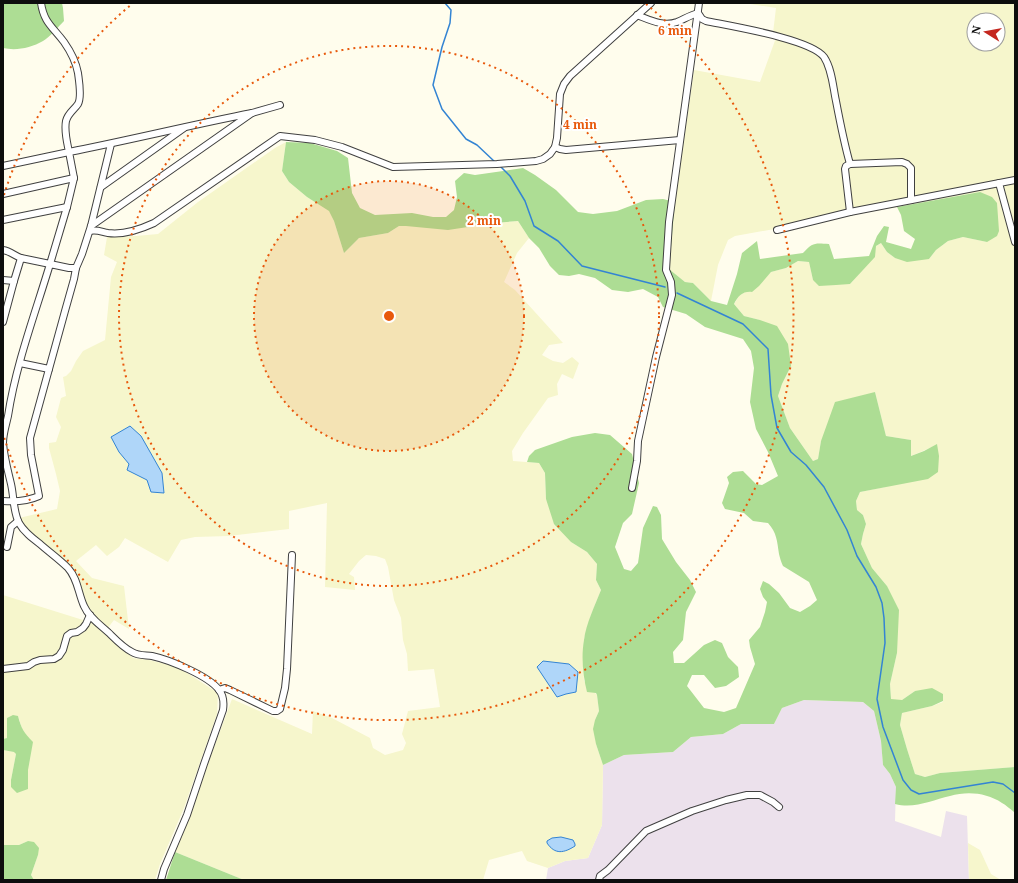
<svg xmlns="http://www.w3.org/2000/svg" width="1018" height="883" viewBox="0 0 1018 883" font-family="'Noto Serif',serif">
<style>
.industrial{fill:#ece1ec}
.farmland{fill:#f6f6cc;fill-rule:evenodd}
.forest{fill:#addd94}
.water{fill:#afd6f9;stroke:#3384d3}
.lines{fill:none;stroke-linecap:round;stroke-linejoin:round}
.stream{stroke:#3384d3;stroke-width:1.5}
.minor-casing{stroke:#404040;stroke-width:8}
.minor{stroke:#fff;stroke-width:6}
.ring{fill:none;stroke:#e8590c;stroke-width:2;stroke-dasharray:2 4}
.centre{fill:#e8590c;stroke:#fff;stroke-width:2}
.ring-label{font-size:12px;text-anchor:middle;font-weight:bold;fill:#e8590c;stroke:#fff;stroke-width:4;stroke-linejoin:round;paint-order:stroke}
</style>
<rect width="100%" height="100%" fill="#fffded"/>
<polygon class="industrial" points="804,700 863,702 874,711 881,741 883,765 890,774 896,787 895,821 941,837 946,811 967,816 969,880 546,880 548,868 565,861 588,858 602,825 603,765 624,755 673,752 691,737 723,734 741,724 774,724 782,708"/>
<g class="farmland">
<path d="M 744,3 L 1015,3 L 1015,767 L 940,773 L 925,777 L 915,774 L 907,749 L 900,725 L 902,713 L 932,706 L 943,702 L 943,694 L 915,691 L 902,700 L 891,700 L 890,684 L 897,653 L 887,586 L 872,568 L 861,544 L 863,534 L 866,524 L 863,515 L 857,510 L 856,501 L 860,492 L 885,487 L 937,445 L 911,456 L 911,440 L 886,436 L 875,392 L 821,441 L 818,459 L 813,461 L 790,428 L 778,396 L 782,384 L 791,366 L 760,320 L 744,316 L 734,304 L 739,296 L 765,278 L 771,272 L 786,268 L 798,261 L 809,262 L 813,280 L 850,284 L 858,275 L 876,246 L 881,243 L 887,252 L 895,258 L 929,259 L 936,250 L 948,241 L 963,237 L 987,242 L 980,192 L 735,236 L 728,240 L 718,265 L 711,301 L 693,283 L 685,282 L 669,269 L 675,202 L 694,70 L 760,82 L 777,35 L 773,33 L 776,8 ZM 974,20 L 998,20 L 998,44 L 974,44 Z"/>
<path d="M 286,142 L 282,171 L 289,182 L 307,197 L 329,210 L 334,221 L 344,253 L 359,238 L 388,233 L 399,226 L 494,223 L 518,221 L 529,238 L 517,253 L 504,282 L 515,290 L 563,343 L 549,345 L 542,355 L 553,361 L 563,363 L 572,357 L 579,363 L 573,379 L 562,374 L 557,384 L 558,395 L 548,398 L 523,433 L 512,451 L 513,461 L 539,463 L 545,473 L 546,499 L 571,542 L 587,552 L 597,564 L 596,580 L 601,590 L 591,615 L 584,639 L 583,661 L 584,681 L 597,695 L 599,711 L 595,720 L 596,744 L 603,765 L 602,825 L 588,858 L 565,861 L 548,868 L 527,861 L 522,851 L 489,860 L 483,880 L 244,880 L 175,852 L 232,699 L 312,734 L 313,711 L 332,718 L 370,738 L 373,748 L 385,755 L 403,750 L 406,743 L 402,734 L 408,711 L 440,707 L 434,669 L 408,671 L 407,654 L 403,640 L 401,618 L 394,600 L 388,567 L 385,559 L 376,556 L 366,555 L 359,561 L 349,574 L 354,577 L 355,590 L 325,587 L 327,503 L 289,511 L 289,529 L 229,536 L 195,537 L 181,540 L 168,562 L 125,538 L 119,547 L 107,556 L 96,545 L 76,561 L 92,578 L 124,586 L 129,629 L 114,620 L 107,629 L 91,613 L 86,606 L 81,590 L 74,570 L 52,550 L 33,535 L 24,526 L 19,518 L 57,509 L 60,491 L 56,474 L 49,448 L 49,443 L 56,442 L 61,427 L 56,417 L 61,398 L 66,396 L 63,377 L 66,376 L 71,371 L 76,361 L 83,351 L 105,340 L 111,277 L 117,262 L 104,255 L 107,237 L 136,236 L 158,234 L 198,202 L 275,148 ZM 543,661 L 569,664 L 576,692 L 566,694 L 557,697 Z"/>
<polygon points="3,595 83,620 87,614 103,631 133,658 149,660 178,667 218,693 217,714 184,808 160,864 155,880 34,880 31,875 38,855 28,841 19,845 3,845 3,750 15,752 16,754 11,780 11,787 28,789 28,770 26,735 22,729 18,716 7,718 7,738 3,739"/>
<polygon points="968,843 980,850 991,874 1001,880 969,880"/>
</g>
<g class="forest">
<path d="M 3,3 L 62,3 L 63,8 L 64,21 C 58,27 50,37 43,41 C 31,48 16,51 3,48 Z"/>
<path d="M 286,142 L 310,143 L 337,151 L 348,158 L 352,193 L 360,208 L 375,215 L 412,213 L 433,217 L 446,217 L 454,210 L 457,197 L 455,181 L 464,173 L 475,175 L 523,168 L 535,175 L 556,190 L 578,212 L 593,214 L 617,211 L 646,200 L 663,199 L 675,202 L 669,269 L 685,282 L 693,283 L 711,301 L 727,305 L 737,274 L 742,253 L 757,241 L 760,259 L 803,253 C 813,242 815,243 829,244 L 834,259 L 869,256 L 877,236 L 884,226 L 889,227 L 886,242 L 911,249 L 915,239 L 904,231 L 901,215 L 897,207 L 980,192 L 992,197 L 997,203 L 999,231 L 997,236 L 987,242 L 963,237 L 948,241 L 936,250 L 929,259 L 907,262 L 895,258 L 887,252 L 881,243 L 876,246 L 875,257 L 850,284 L 836,285 L 819,286 L 813,280 L 809,262 L 798,261 L 786,268 L 771,272 L 759,286 L 752,292 C 743,291 738,296 734,304 L 744,316 L 760,320 L 777,326 L 788,344 L 791,366 L 782,384 L 778,396 L 790,428 L 813,461 L 818,459 L 821,441 L 835,402 L 875,392 L 886,436 L 911,440 L 911,456 L 924,451 L 937,444 L 939,456 L 938,472 L 928,479 L 860,492 L 856,501 L 857,510 L 863,515 L 866,524 L 863,534 L 861,544 L 872,568 L 887,586 L 899,610 L 897,653 L 890,684 L 891,699 L 902,700 L 915,691 L 932,688 L 943,694 L 943,701 L 932,706 L 902,713 L 900,725 L 907,749 L 915,774 L 925,777 L 940,773 L 1015,767 L 1015,823 L 1014,812 C 1010,809 1006,805 1002,803 C 987,793 968,791 950,796 C 932,800 915,809 895,804 L 896,787 L 890,774 L 883,765 L 881,741 L 874,711 L 863,702 L 804,700 L 782,708 L 774,724 L 741,724 L 723,734 L 691,737 L 673,752 L 624,755 L 603,765 L 596,744 L 593,729 L 595,720 L 599,711 L 597,695 L 596,693 L 587,692 C 583,676 581,657 584,640 C 586,624 595,605 601,590 L 596,580 L 597,564 L 587,552 L 571,542 L 554,524 L 546,499 L 545,473 L 539,463 L 527,462 L 529,456 L 535,450 L 572,437 L 595,433 L 610,435 L 632,454 L 639,483 L 632,514 L 623,523 L 615,547 L 624,569 L 631,571 L 638,563 L 643,528 L 653,506 L 657,507 L 661,515 L 662,539 L 676,562 L 690,580 L 696,592 L 686,612 L 683,640 L 673,652 L 674,663 L 684,663 L 704,645 L 715,640 L 722,643 L 728,657 L 738,667 L 739,677 L 726,686 L 715,688 L 704,675 L 692,675 L 687,686 L 704,708 L 724,712 L 736,708 L 755,664 L 750,647 L 749,640 L 760,627 L 765,612 L 767,602 L 763,597 L 760,589 L 763,581 L 769,584 L 779,593 L 790,608 L 800,612 L 810,606 L 817,600 L 809,582 L 783,566 C 781,562 780,558 779,554 C 777,541 777,533 768,523 L 753,521 L 744,513 L 725,509 L 722,503 L 729,483 L 727,477 L 733,472 L 743,471 L 756,484 L 762,485 L 778,476 L 768,452 L 756,429 L 750,402 L 754,368 L 751,351 L 743,339 L 705,327 L 686,314 L 663,307 L 658,297 L 643,289 L 628,292 L 612,290 L 595,278 L 579,274 L 569,276 L 559,275 L 550,266 L 539,248 L 529,238 L 518,221 L 494,223 L 448,230 L 406,226 L 399,226 L 388,233 L 359,238 L 344,253 L 334,221 L 329,211 L 307,197 L 289,182 L 282,171 Z"/>
<path d="M 13,715 L 18,716 C 21,728 24,733 33,742 L 28,770 L 28,789 L 17,793 L 11,787 L 11,780 L 16,754 L 14,752 L 3,750 L 3,739 L 7,738 L 7,718 Z"/>
<polygon points="28,841 34,842 39,848 38,855 31,875 34,880 3,880 4,865 3,864 3,845 19,845"/>
<polygon points="175,852 244,880 166,880"/>
</g>
<g class="water">
<polygon points="130,426 141,436 162,473 164,493 151,492 147,480 127,470 129,464 119,452 111,437"/>
<polygon points="543,661 569,664 578,672 576,692 566,694 557,697 537,667"/>
<path d="M 561,837 L 573,840 L 575,844 L 575,846 C 564,853 555,855 547,843 L 547,841 L 552,838 Z"/>
</g>
<g class="lines">
<g class="stream">
<polyline points="445,3 451,10 450,23 442,47 433,85 442,109 466,139 477,145 495,162"/>
<polyline points="500,166 510,176 525,201 534,226 558,241 582,266 665,287"/>
<polyline points="677,293 743,324 768,349 771,395 777,428 791,452 806,465 824,487 847,530 857,556 876,587 882,603 884,618 885,643 877,699 883,727 903,780 911,790 919,794 993,782 1003,784 1015,793"/>
</g>
<defs>
<g id="minor">
<path d="M 637,15 C 650,20 663,27 677,22 C 684,19 691,15 698,13 L 702,19 L 706,21 C 730,26 811,39 824,57 C 832,69 833,87 836,101 C 840,122 844,143 850,164 L 902,162 L 907,164 L 911,168 L 911,200"/>
<polyline points="252,113 280,105"/>
<polyline points="555,147 560,149 566,150 680,140"/>
<polyline points="850,164 846,166 845,169 850,212"/>
<path d="M 3,166 L 69,152 C 67,142 64,131 66,121 C 68,113 74,110 78,104 C 82,97 79,81 78,73 C 76,62 71,52 64,42 C 53,27 44,23 41,3"/>
<polyline points="999,183 1015,242"/>
<polyline points="101,187 184,128"/>
<polyline points="3,194 74,178"/>
<polyline points="3,220 67,207"/>
<polyline points="777,230 850,212 1015,180"/>
<path d="M 90,231 C 96,229 102,232 108,233 C 122,235 141,229 154,223 L 280,136 L 315,140 L 342,147 L 393,167 L 497,164 L 536,161 L 543,159 L 550,154 L 555,147 L 557,138 L 560,94 L 564,84 L 570,76 L 651,3"/>
<path d="M 3,250 C 10,251 15,256 21,258"/>
<path d="M 76,268 L 69,268 L 50,264 C 35,314 16,364 8,416 C 6,425 3,434 3,443 C 4,457 8,471 11,484 C 14,497 13,511 19,523 C 24,532 32,538 40,544 C 49,552 59,559 68,568 C 78,579 78,593 84,606 C 89,618 102,626 111,635 C 117,641 124,648 132,652 C 138,656 146,655 152,656 C 170,660 209,676 219,690 C 224,696 224,703 223,710 L 204,764 L 187,815 L 164,869 L 161,880"/>
<polyline points="3,280 14,281"/>
<path d="M 3,322 L 14,281 L 21,258 L 50,264 L 67,207 L 74,178 L 69,152 C 130,140 191,125 252,113 L 91,226"/>
<polyline points="20,363 49,369"/>
<polyline points="632,488 637,461 638,441 656,357 672,295 671,282 666,270 669,222 699,3"/>
<path d="M 3,501 C 15,502 28,501 39,496 L 31,455 L 30,438 L 65,311 L 74,279 L 76,268 L 82,254 L 91,226 L 111,144"/>
<polyline points="7,547 11,527 18,521"/>
<polyline points="3,669 28,666 34,662 40,660 54,659 59,656 63,650 67,636 71,633 77,632 83,628 86,624 90,615"/>
<polyline points="219,690 225,688 230,690 273,711 277,711 280,709 285,688 287,669 292,555"/>
<polyline points="599,880 600,876 608,870 646,831 692,811 726,800 747,795 760,795 773,802 779,807"/>
</g>
</defs>
<use href="#minor" class="minor-casing"/>
<use href="#minor" class="minor"/>
</g>
<circle cx="389" cy="316" r="135" fill="#e8590c" fill-opacity=".12"/>
<g class="ring">
<circle cx="389" cy="316" r="135"/>
<circle cx="389" cy="316" r="270"/>
<path d="M4 195A404 404 0 0 1 132 4M646 4A404 404 0 1 1 4 437"/>
</g>
<circle cx="389" cy="316" r="6" class="centre"/>
<g class="ring-label">
<text x="675" y="35">6 min</text>
<text x="580" y="129">4 min</text>
<text x="484" y="225">2 min</text>
</g>
<rect width="1018" height="883" fill="none" stroke="#0d0d0d" stroke-width="8"/>
<g transform="translate(986 32) rotate(281)"><circle r="19" fill="#ffffff" stroke="#9e9e9e"/>
<path d="M0-3L7 15L0 10L-7 15Z" fill="#c4271f"/>
<text y="-6" font-size="11" font-weight="bold" text-anchor="middle" fill="#0d0d0d">N</text>
</g>
</svg>
